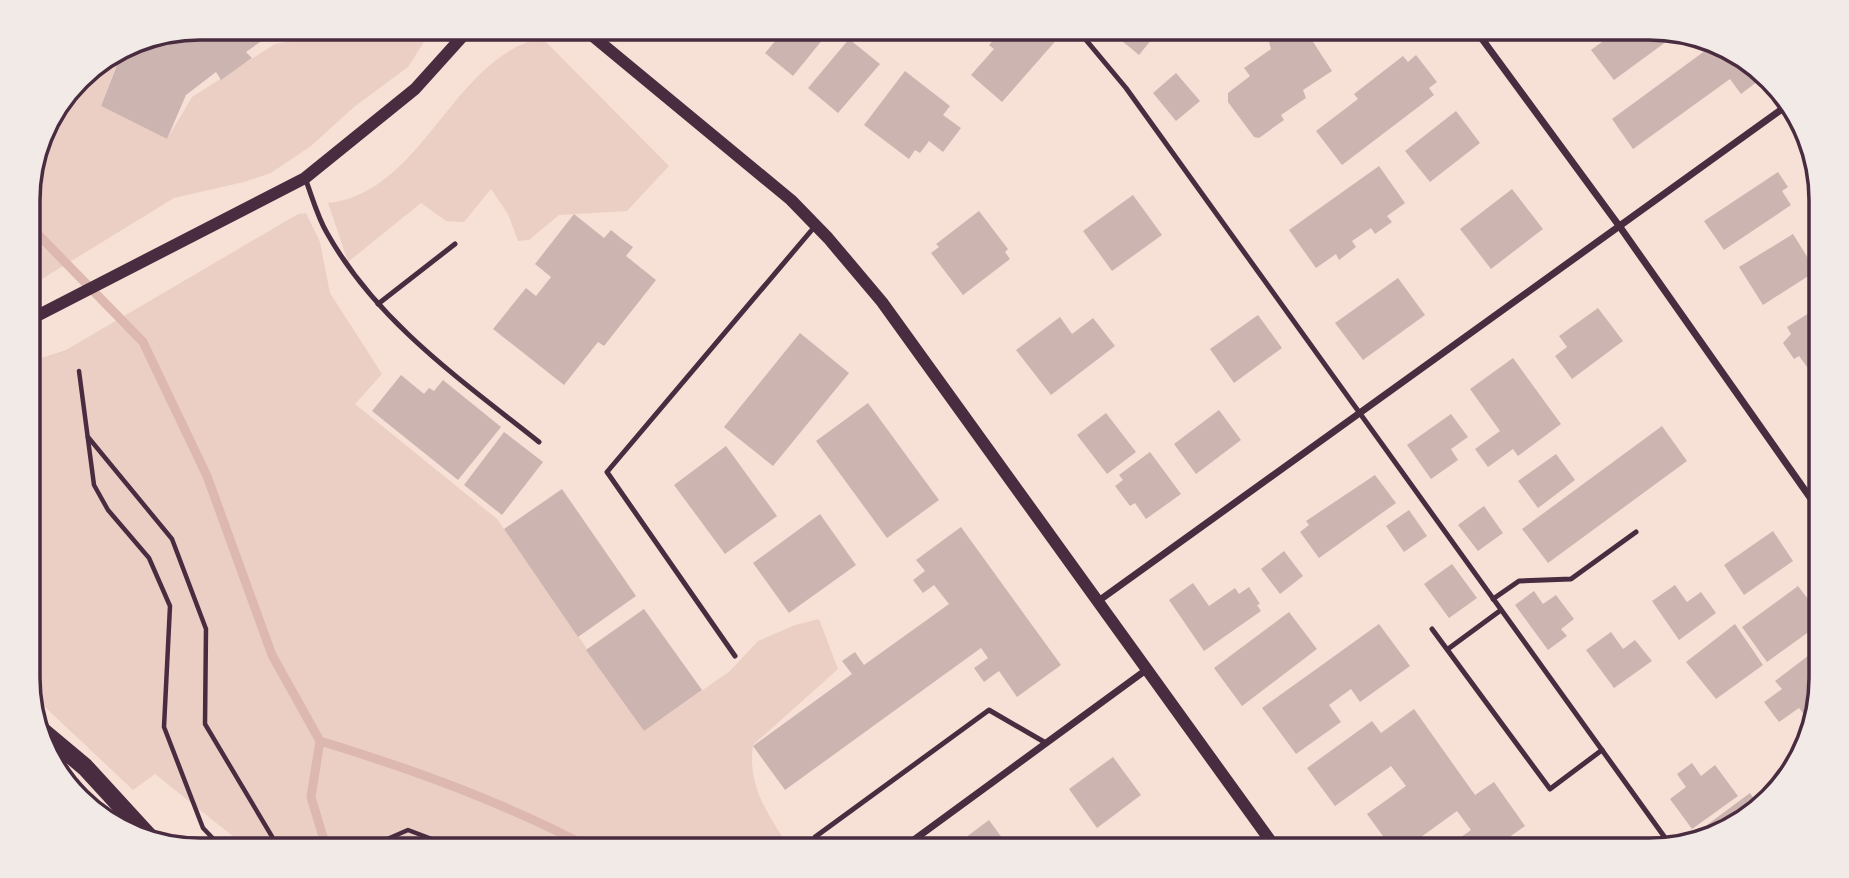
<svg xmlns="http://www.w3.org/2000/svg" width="1849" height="878" viewBox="0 0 1849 878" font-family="'Libre Baskerville',serif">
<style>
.green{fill:#ebcfc5}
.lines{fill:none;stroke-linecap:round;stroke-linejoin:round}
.stream{stroke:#dcb8b0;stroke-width:9}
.building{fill:#ccb4b1}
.path{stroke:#4a2c40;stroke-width:4.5}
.service{stroke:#4a2c40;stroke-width:5}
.minor{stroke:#4a2c40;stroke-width:7}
.tertiary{stroke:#4a2c40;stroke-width:12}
.primary{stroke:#4a2c40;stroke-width:18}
.rim{fill:none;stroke:#4a2c40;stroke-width:3.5}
</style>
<rect width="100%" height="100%" fill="#f7e1d7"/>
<g class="green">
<path d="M 362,28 L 433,28 L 408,67 L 354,107 L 311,146 L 271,173 L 244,182 L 174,198 L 29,287 C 28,189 21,111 115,53 L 119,58 L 101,106 L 167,139 L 192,97 L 275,44 Z"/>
<path d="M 536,39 L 545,41 L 669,166 L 627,211 L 559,215 L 529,240 L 518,241 L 508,214 L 491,189 L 464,222 L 446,221 L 421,203 L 348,262 L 328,203 C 421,193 450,64 536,39 Z"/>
<path d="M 306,213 L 320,242 L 330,293 L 382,374 L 355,404 L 497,519 L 644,731 L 730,671 L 758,641 L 795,625 L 819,619 L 838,669 L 753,745 C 747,787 769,816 791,850 L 436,850 L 403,837 L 373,850 L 250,850 L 155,774 L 133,790 L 30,693 L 29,362 L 66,350 L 298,214 Z"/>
</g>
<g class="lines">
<g class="stream">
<path d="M 28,224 L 143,342 L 207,476 L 272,655 L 320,741 C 415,770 506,803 594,850"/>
<polyline points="320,741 311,797 327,850"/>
</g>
</g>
<g class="building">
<polygon points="200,28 280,28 246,52 252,58 221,80 216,72 186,95 167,139 101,106 124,47 134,41"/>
<polygon points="764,28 832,28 793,76 765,53 777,39"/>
<polygon points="1004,28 1013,31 1016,28 1049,28 1059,37 1002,102 971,75 994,49 989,45"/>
<polygon points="1121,28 1161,28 1139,55 1115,35"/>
<polygon points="1292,28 1304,28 1332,71 1303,90 1306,98 1281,115 1284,120 1259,138 1254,137 1228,102 1228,93 1250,76 1244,68 1271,49 1269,42"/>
<polygon points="1325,28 1352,28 1334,41"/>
<polygon points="1621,28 1649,28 1674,36 1614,80 1591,50"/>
<polygon points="849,39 880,64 838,113 808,88"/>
<polygon points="1717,42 1762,78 1741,94 1730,79 1633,149 1612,119"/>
<polygon points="1416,55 1437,82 1429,88 1434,95 1342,165 1316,131 1358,99 1354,94 1403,56 1408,62"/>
<polygon points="905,71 950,106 943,115 961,128 943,152 929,141 920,153 915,150 909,159 864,125"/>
<polygon points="1176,73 1200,101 1176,121 1153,93"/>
<polygon points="1456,111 1480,143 1430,182 1405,151"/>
<polygon points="1379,166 1405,203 1387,216 1392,222 1375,234 1371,228 1352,241 1356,247 1339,260 1336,254 1316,268 1289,230"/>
<polygon points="1778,172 1788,187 1782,191 1791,205 1724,250 1704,221"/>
<polygon points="1512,189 1543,229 1491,269 1460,229"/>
<polygon points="1133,195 1162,235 1112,271 1083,231"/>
<polygon points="979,211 1008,249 1005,252 1010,259 963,295 931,253 939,247 936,244"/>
<polygon points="574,214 604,238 611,230 622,239 633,247 626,256 656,280 604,346 598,342 564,385 493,329 526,288 536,296 551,277 535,264"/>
<polygon points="1793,234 1816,271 1763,305 1739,267"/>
<polygon points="1398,278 1425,315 1363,360 1335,323"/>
<polygon points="1820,306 1820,372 1818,374 1812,365 1808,368 1799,356 1794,359 1783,343 1791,334 1787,327"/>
<polygon points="1598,308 1623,341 1572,379 1555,356 1567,347 1559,336"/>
<polygon points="1258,315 1282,348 1234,383 1210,349"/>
<polygon points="1060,317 1072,334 1093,318 1115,346 1051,395 1016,350"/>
<polygon points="800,333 849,373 773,466 724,427"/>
<polygon points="1513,358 1561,424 1518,456 1513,449 1488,467 1475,449 1500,431 1470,389"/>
<polygon points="401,375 424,394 429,388 434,391 443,380 501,427 458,480 372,411"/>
<polygon points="868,403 939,500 887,538 816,441"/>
<polygon points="1219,410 1241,440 1196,474 1174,444"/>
<polygon points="1106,413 1136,452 1107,474 1077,435"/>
<polygon points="1451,414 1468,437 1451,449 1458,460 1431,479 1407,445"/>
<polygon points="1662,426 1687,461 1548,563 1522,529"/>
<polygon points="504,432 543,462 502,515 464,485"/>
<polygon points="726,446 777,516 725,554 674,485"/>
<polygon points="1150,452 1181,494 1146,519 1135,503 1130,506 1115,486 1123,480 1119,475"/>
<polygon points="1556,454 1575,480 1538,508 1518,481"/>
<polygon points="1375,475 1396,503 1319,558 1300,532 1309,525 1306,521"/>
<polygon points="562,489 636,596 578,637 504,529"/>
<polygon points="1484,506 1503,533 1478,551 1458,525"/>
<polygon points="1409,510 1427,536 1404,552 1386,526"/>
<polygon points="820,514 856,565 789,613 753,563"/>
<polygon points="961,527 1061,665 1017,697 999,671 984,682 974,668 988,658 981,648 785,790 753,746 852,674 842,661 855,652 864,665 949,604 934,585 923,593 913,580 925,571 916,560"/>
<polygon points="1773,531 1793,561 1744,595 1724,565"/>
<polygon points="1284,551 1303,576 1280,594 1261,569"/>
<polygon points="1452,564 1477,598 1449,618 1424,584"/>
<polygon points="1193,583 1209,606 1235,588 1239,594 1249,587 1260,604 1257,605 1261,611 1204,651 1169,600"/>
<polygon points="1675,585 1687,602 1701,592 1716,613 1679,640 1652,601"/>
<polygon points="1798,586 1821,616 1821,623 1767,662 1742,627"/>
<polygon points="1534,591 1543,604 1556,595 1574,619 1561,629 1567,636 1548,650 1515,605"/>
<polygon points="644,609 702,690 644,731 586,650"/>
<polygon points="1289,612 1317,649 1242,706 1214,668"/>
<polygon points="1379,624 1410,666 1360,702 1351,689 1329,705 1341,722 1296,754 1262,708"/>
<polygon points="1735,624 1763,665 1716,699 1686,662"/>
<polygon points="1611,632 1623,649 1635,640 1652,661 1614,688 1586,650"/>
<polygon points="1821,646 1821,679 1812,725 1799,708 1779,722 1764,702 1782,689 1775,681"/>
<polygon points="1414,709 1475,795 1494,782 1525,826 1491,850 1443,850 1471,830 1457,811 1403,850 1393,850 1367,814 1406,786 1391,766 1335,806 1307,768 1372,721 1381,733"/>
<polygon points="1113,757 1141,795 1097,828 1069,789"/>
<polygon points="1692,763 1701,776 1715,765 1738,796 1692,829 1670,799 1686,787 1677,774"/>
<polygon points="1750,793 1758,805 1745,821 1693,838 1692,836"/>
<polygon points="989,820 1008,846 1003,850 949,850"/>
</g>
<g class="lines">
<g class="path">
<polyline points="79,371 94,485 108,510 149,558 170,606 164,727 203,828 224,850"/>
<polyline points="88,437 172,539 206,629 205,724 280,850"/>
<polyline points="362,850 408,830 461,850"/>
</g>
<g class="service">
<polyline points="1076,28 1126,88 1671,846"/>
<path d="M 305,178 C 312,196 317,216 327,233 C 377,322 461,380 539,442"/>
<polyline points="378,304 455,244"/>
<polyline points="1493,599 1519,581 1571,579 1636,532"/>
<polyline points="1432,629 1550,789 1602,750"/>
<polyline points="1448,649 1501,610"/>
<polyline points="735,656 607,472 816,225"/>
<polyline points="815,837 989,710 1046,743"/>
</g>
<g class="minor">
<polyline points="1474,28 1620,227 1821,513"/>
<polyline points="1097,602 1789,104"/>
<polyline points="900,850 1146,670"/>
</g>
<g class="tertiary">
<polyline points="583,28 791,200 828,238 882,302 1277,850"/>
<polyline points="29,320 305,178 415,89 470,28"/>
</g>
<polyline class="primary" points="42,731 85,767 152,840"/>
</g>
<path d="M0 0H1849V878H0ZM200 40H1649A160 160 0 0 1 1809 200V678A160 160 0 0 1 1649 838H200A160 160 0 0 1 40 678V200A160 160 0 0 1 200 40Z" fill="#f1eae7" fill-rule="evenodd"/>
<path class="rim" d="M200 40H1649A160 160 0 0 1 1809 200V678A160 160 0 0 1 1649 838H200A160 160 0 0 1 40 678V200A160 160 0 0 1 200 40Z"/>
</svg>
